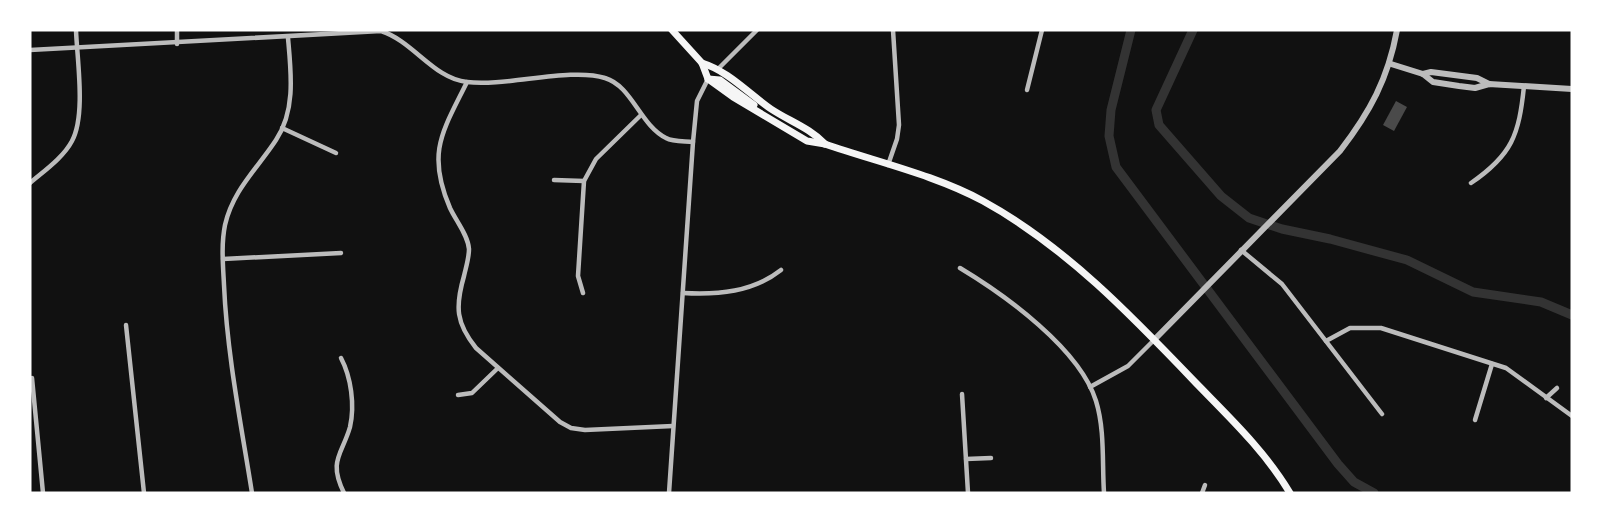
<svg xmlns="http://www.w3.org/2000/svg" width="1602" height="523" viewBox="0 0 1602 523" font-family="Georgia,serif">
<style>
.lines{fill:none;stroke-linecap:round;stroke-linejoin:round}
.canal{stroke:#333;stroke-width:9}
.building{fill:#4a4a4a}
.minor{stroke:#bcbcbc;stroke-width:4.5}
.tertiary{stroke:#bcbcbc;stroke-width:6}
.secondary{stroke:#f5f5f5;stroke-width:7}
</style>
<rect width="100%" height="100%" fill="#111"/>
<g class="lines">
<g class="canal">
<polyline points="1131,30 1111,110 1109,136 1116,167 1338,464 1354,482 1374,493"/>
<polyline points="1193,30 1156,110 1159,125 1221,196 1249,218 1282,229 1330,239 1407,260 1473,292 1541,302 1572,315"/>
</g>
</g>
<polygon class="building" points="1396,101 1407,107 1394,131 1383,125"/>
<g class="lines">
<g class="minor">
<polyline points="177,30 177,44"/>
<path d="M 30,50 L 381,31 C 413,41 434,79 467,82 C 505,87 571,67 605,78 C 632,86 640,125 666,138 C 673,142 685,141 693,142"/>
<polyline points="719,68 757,30"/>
<path d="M 467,82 C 443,131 426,152 450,208 C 456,221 468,235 469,249 C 469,258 466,267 464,276 C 455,307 456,323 476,348 L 560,422 L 571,428 L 585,430 L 673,426"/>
<polyline points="1027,90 1042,30"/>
<polyline points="282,128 336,153"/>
<polyline points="888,165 897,139 899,125 893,30"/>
<polyline points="554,180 584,181"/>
<path d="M 30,183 C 44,171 63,158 72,141 C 86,115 77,59 76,30"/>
<path d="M 1471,183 C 1512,155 1519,135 1524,86"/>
<polyline points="1241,250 1282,284 1382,414"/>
<polyline points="223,259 341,253"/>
<path d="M 960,268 C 1005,295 1080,349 1096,401 C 1105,430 1102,463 1104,493"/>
<polyline points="583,293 578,276 584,181 596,159 641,115"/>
<path d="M 683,293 C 718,295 753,292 781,270"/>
<polyline points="126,325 144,493"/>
<polyline points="1326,341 1350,328 1381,328 1506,368 1572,416"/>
<path d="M 341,358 C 351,377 355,405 350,427 C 342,455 328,460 344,493"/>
<polyline points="32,378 43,493"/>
<polyline points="1090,387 1128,366 1154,340"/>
<polyline points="962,394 968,493"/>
<polyline points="458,395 472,393 498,368"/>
<polyline points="1546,398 1557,388"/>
<polyline points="1475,420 1492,364"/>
<polyline points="966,459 991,458"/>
<path d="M 252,493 C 241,424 227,354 224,285 C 223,265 221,245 225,225 C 233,190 257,169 276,140 C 296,110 291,72 288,38"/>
<polyline points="669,493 693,142 697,101 708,79"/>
<polyline points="1202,493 1205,485"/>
</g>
<g class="tertiary">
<polyline points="1391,64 1423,74 1433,82 1459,86 1475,88 1489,84 1572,89"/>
<polyline points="1423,74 1431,72 1477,78 1489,84"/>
<path d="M 1154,340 L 1340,151 C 1370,112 1388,79 1397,30"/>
</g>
<g class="secondary">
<path d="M 672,30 L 702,63 L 708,79 L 733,97 L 807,141 L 825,144 C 877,162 935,175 983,201 C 1065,246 1132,316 1196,383 C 1230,418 1265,451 1290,493"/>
<path d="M 702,63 C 728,71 748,93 771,109 C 789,121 810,128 825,144"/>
<polyline points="708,79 720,80 754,105"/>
</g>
</g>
<rect width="1602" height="523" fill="none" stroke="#ffffff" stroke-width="63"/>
</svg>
